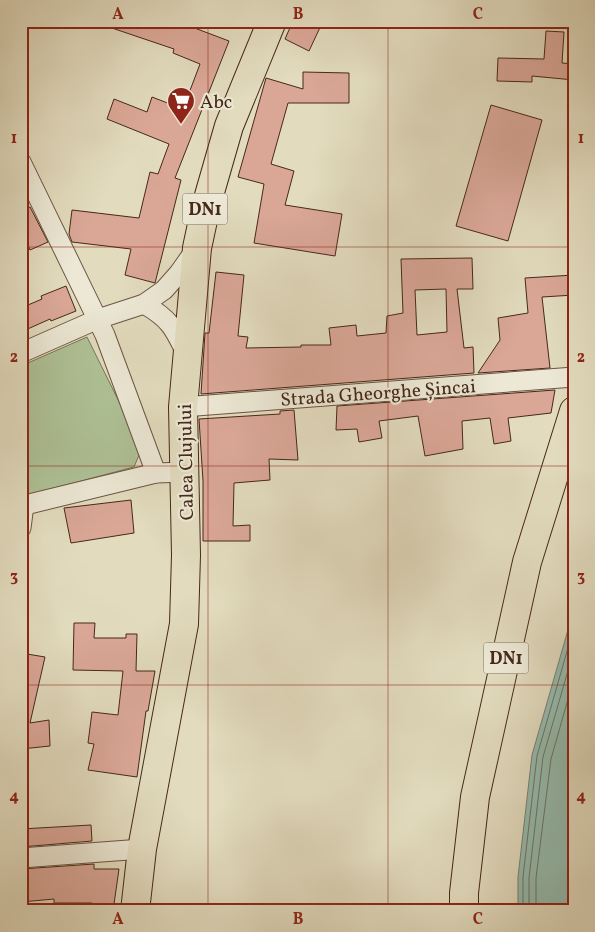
<svg xmlns="http://www.w3.org/2000/svg" width="595" height="932" viewBox="0 0 595 932" font-family="Vollkorn,serif">
<style>
.green{fill:#aec196;stroke:#7a7458}
.water{fill:#95bbae;stroke:#758073}
.lines{fill:none;stroke-linecap:round;stroke-linejoin:round}
.shore{stroke:#6e7264;stroke-width:1}
.building{fill:#daa797;stroke:#46281a;fill-rule:evenodd}
.minor-casing{stroke:#6d5543;stroke-width:21}
.primary-casing{stroke:#46281a;stroke-width:30}
.minor{stroke:#ece8d5;stroke-width:19}
.primary{stroke:#e2dbbe;stroke-width:28}
.grid{fill:none;stroke:#8f2418;stroke-width:1;stroke-opacity:0.55}
.labels{text-anchor:middle;stroke-width:4.5;stroke-linejoin:round;paint-order:stroke}
.shield{fill:#ece8d5;stroke:#786252;stroke-width:1}
.shield-label{font-size:18px;font-weight:bold;fill:#46281a}
.poi-label{font-size:19px;fill:#46281a;stroke:#ece8d5;text-anchor:start}
.street-label{font-size:19px;fill:#46281a;stroke:#ece8d5}
.neatline{fill:none;stroke:#8f2418;stroke-width:2}
.grid-label{font-size:16px;text-anchor:middle;font-weight:bold;fill:#8f2418}
</style>
<rect width="100%" height="100%" fill="#e2dbbe"/>
<filter id="stains"><feTurbulence type="fractalNoise" baseFrequency=".004" numOctaves="4"/><feColorMatrix values="0 0 0 0 .2 0 0 0 0 .09 0 0 0 0 .02 0 0 0 .5 -.17"/></filter>
<radialGradient id="worn" r=".72"><stop offset=".6" stop-color="#630" stop-opacity="0"/><stop offset="1" stop-color="#630" stop-opacity=".3"/></radialGradient>
<polygon class="green" points="87,337 142,448 134,467 21,497 21,366"/>
<polygon class="water" points="574,609 574,911 518,911 518,877 532,755"/>
<g class="lines">
<g class="shore">
<polyline points="523,911 523,877 537,756 574,627"/>
<polyline points="529,911 529,878 543,757 574,650"/>
<polyline points="536,911 536,878 551,759 574,678"/>
</g>
</g>
<g class="building">
<polygon points="100,21 161,21 183,28 184,24 229,41 175,178 181,180 155,283 125,275 131,249 72,242 69,234 72,210 139,218 150,172 158,174 169,144 107,119 114,99 147,112 152,97 183,109 200,64 173,53 174,49 100,24"/>
<polygon points="293,21 323,21 309,51 285,39"/>
<polygon points="546,31 564,32 562,63 574,64 574,80 532,76 532,82 497,81 498,58 544,59"/>
<polygon points="303,72 349,73 349,103 288,103 271,164 294,171 285,205 342,214 335,256 254,243 264,184 238,177 266,78 303,89"/>
<polygon points="491,105 542,120 508,241 456,226"/>
<polygon points="30,207 48,242 30,250 26,240 21,242 21,211"/>
<path d="M 472,258 L 473,289 L 457,289 L 464,348 L 473,347 L 474,373 L 201,394 L 205,333 L 209,333 L 216,272 L 244,275 L 238,336 L 248,337 L 246,348 L 301,347 L 301,345 L 331,345 L 329,328 L 356,325 L 357,336 L 386,333 L 387,316 L 403,313 L 401,259 ZM 446,289 L 447,332 L 417,335 L 415,290 Z"/>
<polygon points="574,275 574,295 542,297 550,368 478,373 500,340 498,318 528,313 525,278"/>
<polygon points="66,286 76,311 51,321 50,319 21,332 21,308 42,299 41,296"/>
<polygon points="555,390 551,413 508,418 511,441 494,444 490,418 462,421 463,449 425,456 418,416 379,421 382,438 359,442 357,429 336,430 337,406"/>
<polygon points="294,410 298,460 269,459 270,480 234,483 233,526 250,525 250,541 203,541 203,481 199,419 280,414 280,411"/>
<polygon points="131,500 134,533 71,543 64,508"/>
<polygon points="74,623 95,623 94,638 126,638 126,634 137,634 136,671 155,671 148,711 146,711 137,777 88,770 94,744 88,743 92,712 118,715 123,671 73,670"/>
<polygon points="21,653 45,657 30,723 49,720 50,746 21,749"/>
<polygon points="91,825 92,841 21,847 21,829"/>
<polygon points="94,864 94,869 119,869 113,911 91,911 92,903 54,903 54,899 21,902 21,869"/>
</g>
<g class="lines">
<defs>
<g id="minor">
<polyline points="21,162 105,335 156,473"/>
<path d="M 144,304 C 170,319 174,328 187,355"/>
<polyline points="21,353 98,319 144,304 164,290 179,273 196,249"/>
<polyline points="183,407 574,377"/>
<polyline points="21,506 156,473 185,472"/>
<polyline points="21,528 24,505"/>
<polyline points="21,858 142,849"/>
</g>
<g id="primary">
<polyline points="135,911 142,849 184,624 186,555 183,407 197,248 206,206 229,126 272,21"/>
<polyline points="464,911 464,893 475,797 527,562 574,411"/>
</g>
</defs>
<use href="#minor" class="minor-casing"/>
<use href="#primary" class="primary-casing"/>
<use href="#minor" class="minor"/>
<use href="#primary" class="primary"/>
</g>
<path class="grid" d="M 208,21 L 208,911M 388,21 L 388,911M 21,247 L 574,247M 21,466 L 574,466M 21,685 L 574,685"/>
<defs>
<symbol id="supermarket-pin" viewBox="-11 -11 22 30"><path d="M0 17L-7.5 6A9.5 9.5 0 1 1 7.5 6Z" fill="#8f2418" stroke="#ece8d5"/><path d="M-6-5.5h2.5l.6 2H6L4.5 2H-2.5L-4.4-4H-6ZM-1.5 3.2a1.3 1.3 0 1 0 .1 0ZM3 3.2a1.3 1.3 0 1 0 .1 0Z" fill="#fff"/></symbol>
</defs>
<g fill-rule="evenodd">
<use href="#supermarket-pin" x="165" y="85" width="32" height="43"/>
</g>
<g class="labels">
<g class="shield">
<rect x="182.5" y="193.5" width="45" height="31" rx="4"/>
<rect x="483.5" y="642.5" width="45" height="31" rx="4"/>
</g>
<g class="shield-label">
<text x="205" y="215">DN1</text>
<text x="506" y="664">DN1</text>
</g>
<g class="poi-label">
<text x="200" y="108">Abc</text>
</g>
<g class="street-label">
<text transform="translate(378 392) rotate(-4)" y="7">Strada Gheorghe Șincai</text>
<text transform="translate(185 462) rotate(-91)" y="7">Calea Clujului</text>
</g>
</g>
<rect width="595" height="932" fill="none" stroke="#e2dbbe" stroke-width="55"/>
<rect x="28" y="28" width="540" height="876" class="neatline"/>
<g class="grid-label">
<text x="118" y="19">A</text>
<text x="298" y="19">B</text>
<text x="478" y="19">C</text>
<text x="14" y="143">1</text>
<text x="581" y="143">1</text>
<text x="14" y="362">2</text>
<text x="581" y="362">2</text>
<text x="14" y="581">3</text>
<text x="581" y="581">3</text>
<text x="14" y="801">4</text>
<text x="581" y="801">4</text>
<text x="118" y="924">A</text>
<text x="298" y="924">B</text>
<text x="478" y="924">C</text>
</g>
<rect width="100%" height="100%" filter="url(#stains)"/>
<rect width="100%" height="100%" fill="url(#worn)"/>
</svg>
